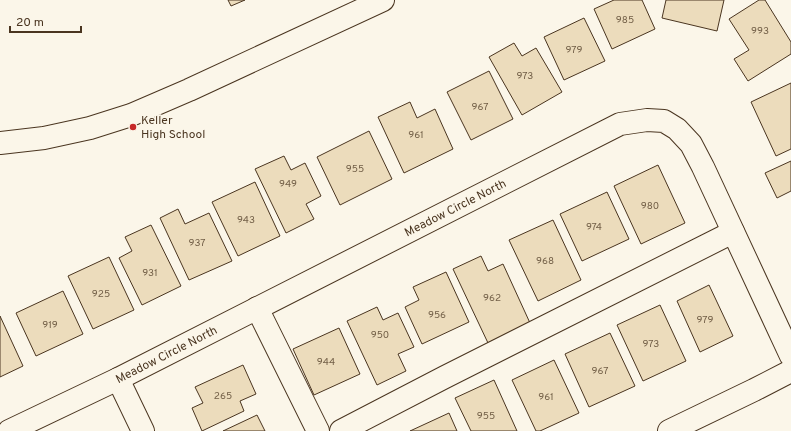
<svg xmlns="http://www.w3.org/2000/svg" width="791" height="431" viewBox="0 0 791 431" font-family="Overpass,sans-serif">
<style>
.building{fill:#ecdcbc;stroke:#4a3520}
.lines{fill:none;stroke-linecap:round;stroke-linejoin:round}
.minor-casing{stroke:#4a3520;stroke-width:24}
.minor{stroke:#fbf6e9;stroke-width:22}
.poi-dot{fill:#c62828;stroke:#fbf6e9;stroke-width:1.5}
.labels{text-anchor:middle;stroke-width:3;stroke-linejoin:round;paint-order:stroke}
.number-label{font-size:10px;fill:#725f47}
.poi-label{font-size:12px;fill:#4a3520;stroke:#fbf6e9;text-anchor:start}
.street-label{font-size:12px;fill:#4a3520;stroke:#fbf6e9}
</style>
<rect width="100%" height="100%" fill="#fbf6e9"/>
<g class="building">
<polygon points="228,0 245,0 231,6"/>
<polygon points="614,0 642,0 655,29 612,49 594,9"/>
<polygon points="666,0 724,0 717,31 662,18"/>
<polygon points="759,0 765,0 791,42 791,54 748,81 734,59 749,50 729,19"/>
<polygon points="584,18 605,61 564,80 544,37"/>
<polygon points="514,43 522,56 536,48 562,92 522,115 489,57"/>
<polygon points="489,71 513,119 471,140 447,92"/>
<polygon points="791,83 791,149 776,156 751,102"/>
<polygon points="410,102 417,118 435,109 453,149 404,173 378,117"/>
<polygon points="369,131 392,179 340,205 317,157"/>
<polygon points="284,156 291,170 305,163 321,196 306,204 314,219 286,233 255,169"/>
<polygon points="791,161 791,191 777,198 765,173"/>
<polygon points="658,165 685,223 641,244 614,186"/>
<polygon points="255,182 280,236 238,256 212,202"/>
<polygon points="607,192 629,239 582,261 560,214"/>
<polygon points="178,209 185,224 209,213 232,261 189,280 160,218"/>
<polygon points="553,220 581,280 538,301 509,240"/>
<polygon points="151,225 181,286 142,305 119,258 132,251 125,237"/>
<polygon points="481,256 488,271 503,264 530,323 488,343 453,269"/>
<polygon points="109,257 134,310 93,329 68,276"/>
<polygon points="446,272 469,322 422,344 405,307 419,300 413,287"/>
<polygon points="709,285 733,336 700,352 677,301"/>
<polygon points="63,291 83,334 36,356 16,313"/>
<polygon points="660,305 686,361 643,381 617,325"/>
<polygon points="377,307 383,320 398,313 414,347 398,354 406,371 377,385 347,321"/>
<polygon points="0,316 23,366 0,377"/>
<polygon points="339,328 360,374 314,395 293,349"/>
<polygon points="610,333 635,386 589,407 565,354"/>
<polygon points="554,360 579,413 540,431 536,431 512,380"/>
<polygon points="243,365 256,394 240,401 244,411 202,431 192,408 203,403 195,387"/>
<polygon points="494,380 517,431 471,431 455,398"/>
<polygon points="449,413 457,431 410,431"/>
<polygon points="257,415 265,431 223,431"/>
</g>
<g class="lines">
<defs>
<g id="minor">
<polyline points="0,143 44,138 90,128 131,115 189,90 383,0"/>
<polyline points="257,308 318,431"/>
<polyline points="118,379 143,431"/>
<path id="s1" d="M 9,431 L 118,379 L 620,124 L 647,120 L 664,121 L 677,129 L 691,144 L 703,167 L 791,356"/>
<polyline points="341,431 445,377 733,232"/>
<polyline points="669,431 754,390 791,371"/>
</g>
</defs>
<use href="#minor" class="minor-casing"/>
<use href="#minor" class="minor"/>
</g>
<circle class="poi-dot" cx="133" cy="127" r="4"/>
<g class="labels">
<g class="number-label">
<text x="625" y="23">985</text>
<text x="760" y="34">993</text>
<text x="574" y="53">979</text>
<text x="525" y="79">973</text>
<text x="480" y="110">967</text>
<text x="416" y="138">961</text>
<text x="355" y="172">955</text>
<text x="288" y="187">949</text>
<text x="650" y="209">980</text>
<text x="246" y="223">943</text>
<text x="594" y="230">974</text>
<text x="197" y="246">937</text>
<text x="545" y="264">968</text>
<text x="150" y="276">931</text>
<text x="101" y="297">925</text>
<text x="492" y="301">962</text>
<text x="437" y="318">956</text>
<text x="705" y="323">979</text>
<text x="50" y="328">919</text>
<text x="380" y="338">950</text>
<text x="651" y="347">973</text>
<text x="326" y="365">944</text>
<text x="600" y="374">967</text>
<text x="223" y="399">265</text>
<text x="546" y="400">961</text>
<text x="486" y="419">955</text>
</g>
<g class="poi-label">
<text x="141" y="124">Keller<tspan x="141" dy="14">High School</tspan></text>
</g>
<g class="street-label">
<text dy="4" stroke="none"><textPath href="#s1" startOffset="499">Meadow Circle North</textPath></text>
<text dy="4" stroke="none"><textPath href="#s1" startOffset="175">Meadow Circle North</textPath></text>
</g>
</g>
<path d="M10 26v6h71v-6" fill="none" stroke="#4a3520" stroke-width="2"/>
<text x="16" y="26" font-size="12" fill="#4a3520" stroke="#fbf6e9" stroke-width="3" paint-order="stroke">20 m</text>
</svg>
